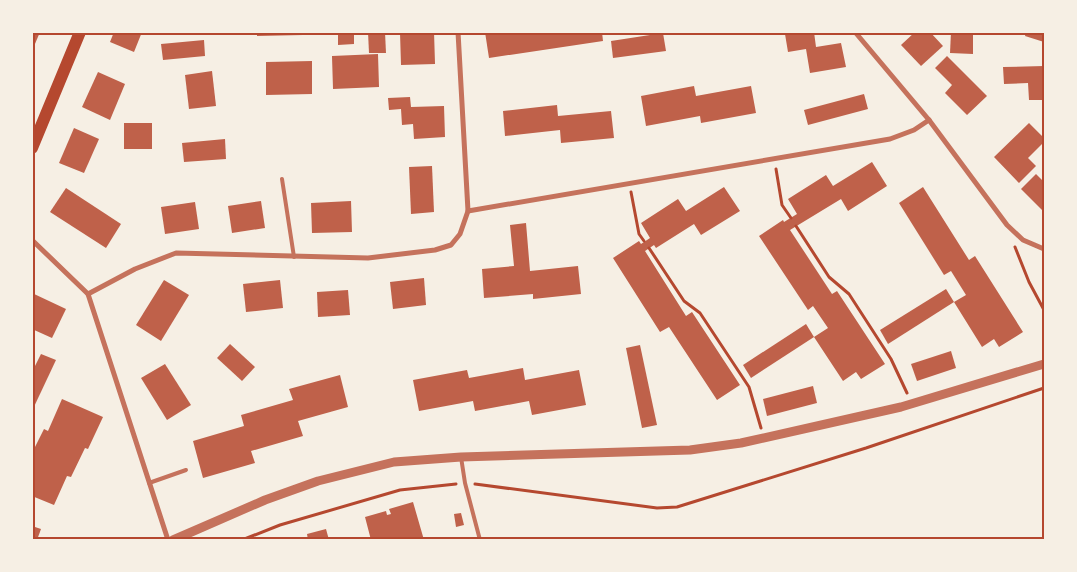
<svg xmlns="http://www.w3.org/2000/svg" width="1077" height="572" viewBox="0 0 1077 572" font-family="'Playfair Display',serif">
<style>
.building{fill:#bf614a}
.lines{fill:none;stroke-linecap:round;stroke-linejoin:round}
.path{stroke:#b5482f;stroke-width:3}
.service{stroke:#c5725c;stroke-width:4}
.minor{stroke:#c5725c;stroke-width:5}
.tertiary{stroke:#c5725c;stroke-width:9}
.primary{stroke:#b5482f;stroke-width:12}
.neatline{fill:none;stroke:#b5482f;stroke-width:2}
</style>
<rect width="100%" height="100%" fill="#f6efe4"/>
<g class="building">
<polygon points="32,32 40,32 32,51"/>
<polygon points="114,32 142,32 134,52 110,42"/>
<polygon points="257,32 303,32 303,35 257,36"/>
<polygon points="338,32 354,32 354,44 338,45"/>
<polygon points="368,32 385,32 386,53 369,53"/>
<polygon points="434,32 435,64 401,65 400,33"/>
<polygon points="485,32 602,32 603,41 489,58"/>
<polygon points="795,32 814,32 816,47 841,43 846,67 810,73 806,49 788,52 785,34"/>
<polygon points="915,32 930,32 943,46 921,66 901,45"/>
<polygon points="951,32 973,32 973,54 950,53"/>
<polygon points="1026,32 1044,32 1044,42 1025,36"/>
<polygon points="663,33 666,51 613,58 611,41"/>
<polygon points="204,40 205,56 163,60 161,44"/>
<polygon points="378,54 379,87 333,89 332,56"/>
<polygon points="947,56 987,96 967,115 945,93 952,85 935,68"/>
<polygon points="312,61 312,94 266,95 266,62"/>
<polygon points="1044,66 1044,100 1029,100 1028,83 1004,84 1003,67"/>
<polygon points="212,71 216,106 189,109 185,75"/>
<polygon points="98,72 125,84 110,120 82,107"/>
<polygon points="694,86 696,96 751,86 756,113 701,123 700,116 646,126 641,96"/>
<polygon points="864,94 868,109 808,125 804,110"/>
<polygon points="410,97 411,107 444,106 445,137 414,139 413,124 402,125 401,109 389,110 388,98"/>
<polygon points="557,105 558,116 611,111 614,138 561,143 560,130 505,136 503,111"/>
<rect x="124" y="123" width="28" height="26"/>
<polygon points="1029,123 1044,138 1044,142 1028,158 1036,166 1019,183 994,157"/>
<polygon points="74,128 99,139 84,173 59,163"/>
<polygon points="225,139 226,159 184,162 182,143"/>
<polygon points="872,162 887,186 848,211 841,199 790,230 832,294 837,291 885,364 861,379 856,372 843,381 814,337 828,328 813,306 808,310 759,236 783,220 784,222 797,214 788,199 826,175 833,186"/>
<polygon points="432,166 434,212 411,214 409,167"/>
<polygon points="1036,174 1044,182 1044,212 1021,189"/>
<polygon points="724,187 740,211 701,235 694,224 656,248 654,245 645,251 686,316 692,312 740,385 717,400 669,327 660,332 613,258 639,241 641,244 650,238 641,223 678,199 686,211"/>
<polygon points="923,187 969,260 975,256 1023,332 999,347 994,339 982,347 954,302 966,295 951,271 944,275 899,203"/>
<polygon points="66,188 121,224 106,248 50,212"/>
<polygon points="261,201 265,228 232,233 228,206"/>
<polygon points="351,201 352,232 312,233 311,203"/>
<polygon points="195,202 199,229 165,234 161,207"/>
<polygon points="526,223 530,271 578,266 581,294 533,299 533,294 484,298 482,269 514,266 510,225"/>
<polygon points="424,278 426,305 393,309 390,282"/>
<polygon points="164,280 189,295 161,341 136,325"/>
<polygon points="280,280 283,308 246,312 243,284"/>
<polygon points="946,289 954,302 888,344 880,330"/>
<polygon points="348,290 350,315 318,317 317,292"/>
<polygon points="32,293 66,309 52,338 32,329"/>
<polygon points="806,324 814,337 751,378 743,365"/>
<polygon points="230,344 255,367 242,381 217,358"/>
<polygon points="640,345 657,425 642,428 626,348"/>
<polygon points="951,351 956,368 917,381 911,364"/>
<polygon points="41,354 56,360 32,411 32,372"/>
<polygon points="165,364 191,405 167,420 141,378"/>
<polygon points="523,368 525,380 579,370 586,405 532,415 529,401 475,411 473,401 419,411 413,380 467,370 469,378"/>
<polygon points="340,375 348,407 298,421 303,436 251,451 255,463 203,478 193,441 244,426 241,415 293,400 289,389"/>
<polygon points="813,386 817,403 767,416 763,399"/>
<polygon points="62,399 103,417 88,449 85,448 71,477 67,476 54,505 32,496 32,453 44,429 48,431"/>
<polygon points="413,502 424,540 371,540 365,517 386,511 387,515 391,514 389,509"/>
<polygon points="461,513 464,525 456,527 454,514"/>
<polygon points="32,526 41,529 37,540 32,540"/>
<polygon points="326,529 329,540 308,540 307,534"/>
</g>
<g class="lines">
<g class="path">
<polyline points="776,169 782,205 791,218"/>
<polyline points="631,192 639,234 644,241"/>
<polyline points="796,226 829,277 849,294 891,359 907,393"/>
<polyline points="1015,247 1029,282 1044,310"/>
<polyline points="649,248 684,301 700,313 749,387 761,428"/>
<polyline points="475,484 657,508 677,507 866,448 1044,388"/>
<polyline points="242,540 280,525 400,490 456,484"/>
</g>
<g class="service">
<polyline points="282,179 294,257"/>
<polyline points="461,457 465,483 480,540"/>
<polyline points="149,483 186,470"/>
</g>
<g class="minor">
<polyline points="855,32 929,120 1007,225 1023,240 1044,249"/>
<polyline points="468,211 890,139 914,130 929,120"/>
<polyline points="32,240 88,294 168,540"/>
<polyline points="88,294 135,269 176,253 368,258 435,250 451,245 460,234 468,211 458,32"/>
</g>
<polyline class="tertiary" points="173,540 265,500 318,481 394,462 461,457 690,450 741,443 901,407 1044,364"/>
<polyline class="primary" points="32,148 80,32"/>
</g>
<rect width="1077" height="572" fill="none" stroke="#f6efe4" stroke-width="68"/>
<rect x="34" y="34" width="1009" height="504" class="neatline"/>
</svg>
